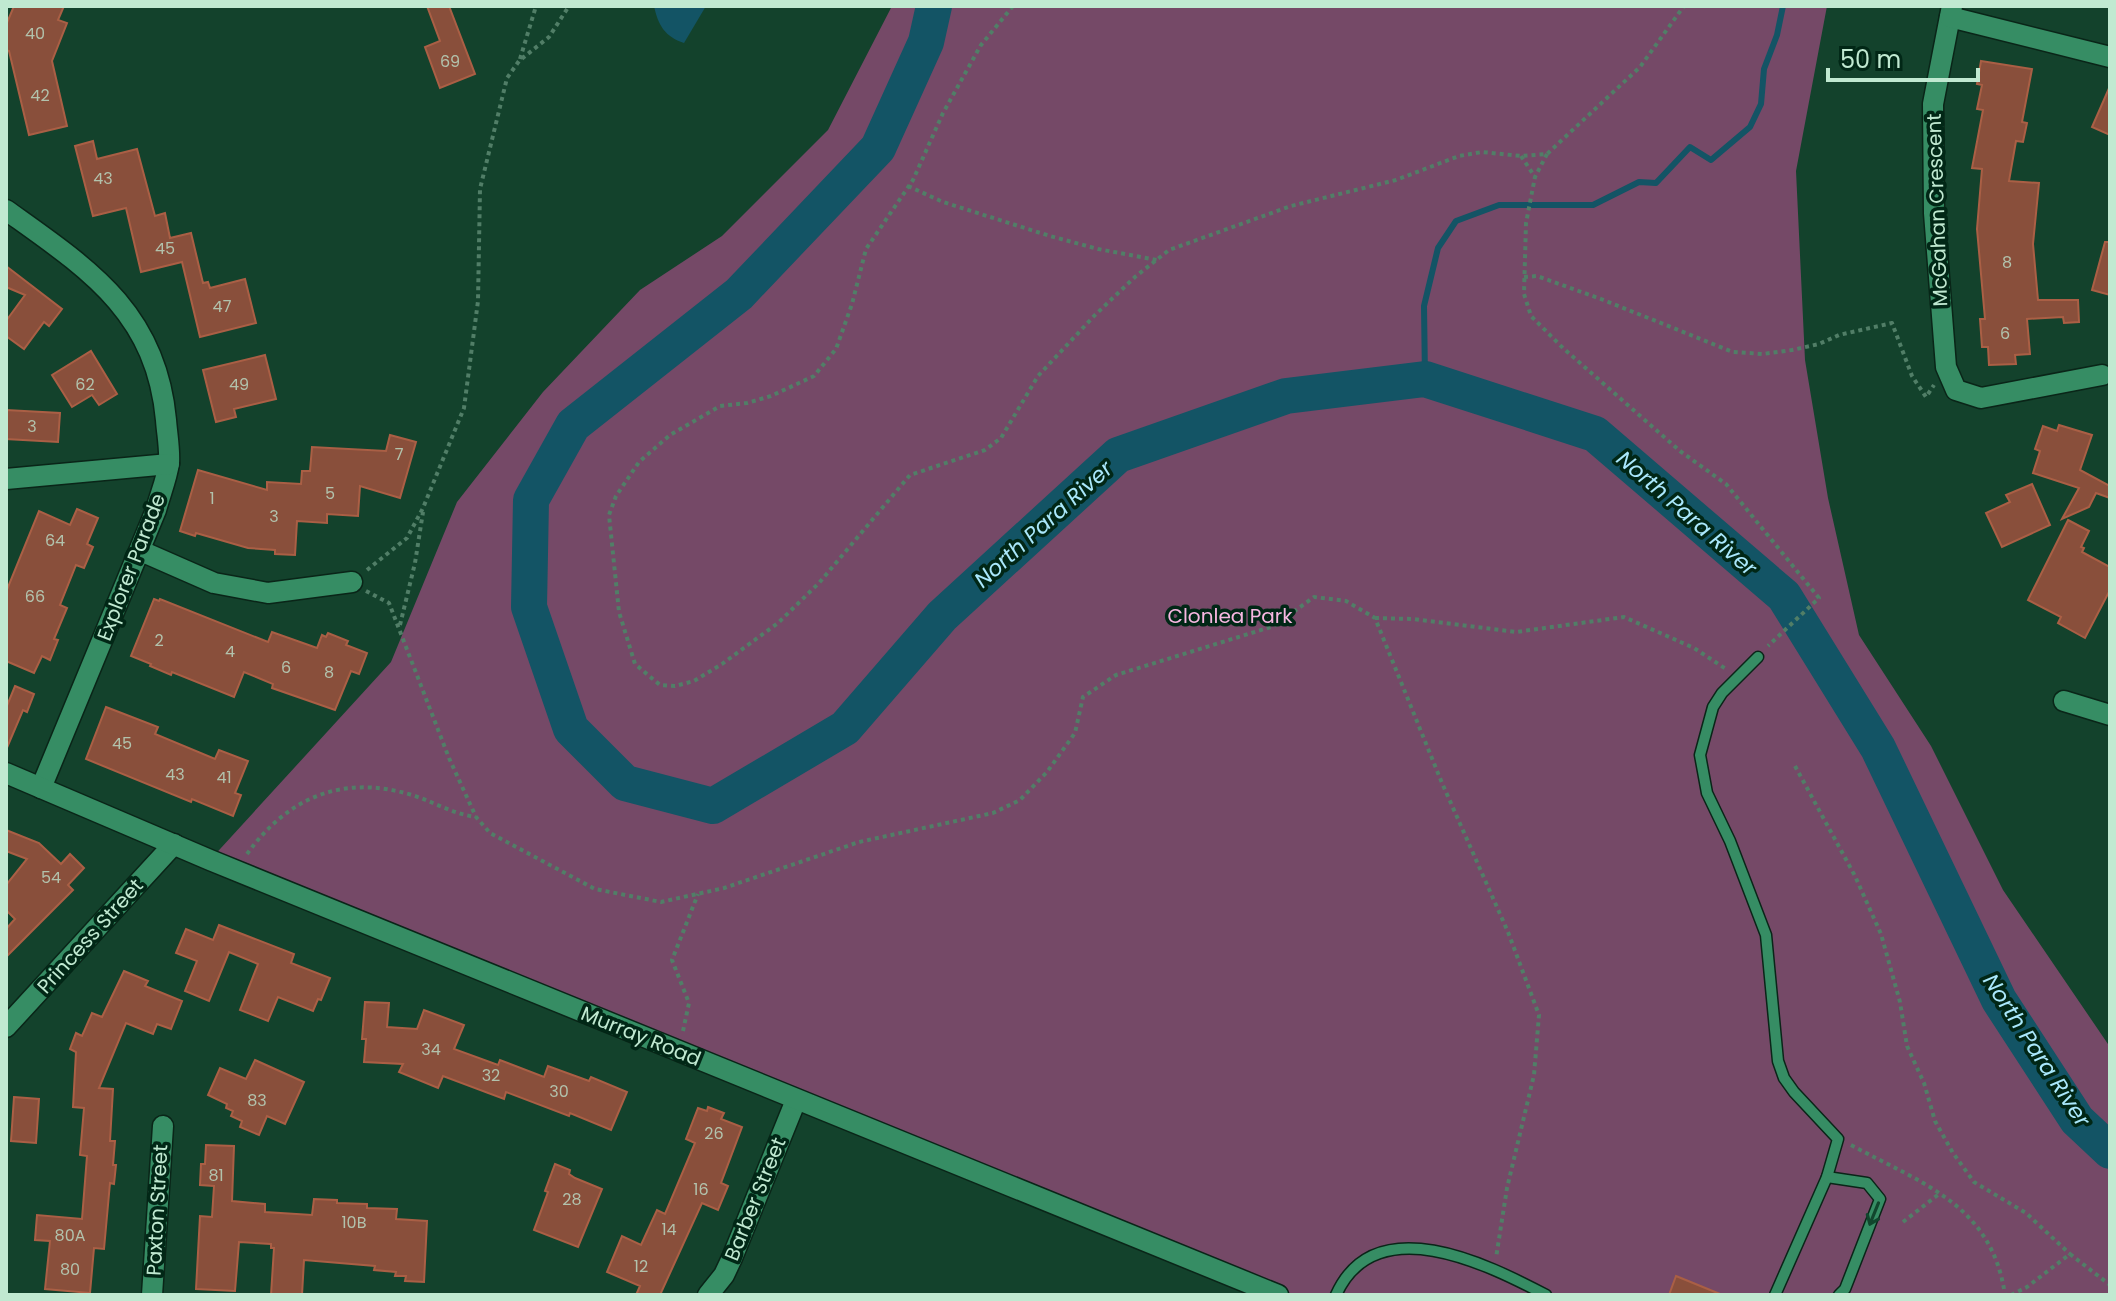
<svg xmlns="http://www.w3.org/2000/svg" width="2116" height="1301" viewBox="0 0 2116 1301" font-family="Poppins,sans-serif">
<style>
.green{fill:#754967}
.water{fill:#135465}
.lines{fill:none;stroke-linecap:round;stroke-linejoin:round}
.stream{stroke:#135465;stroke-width:6}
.river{stroke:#135465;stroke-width:36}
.building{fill:#894f3b;stroke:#aa5f45;stroke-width:2}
.service-casing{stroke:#0a2518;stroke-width:13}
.minor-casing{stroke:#0a2518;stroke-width:23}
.tertiary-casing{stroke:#0a2518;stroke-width:23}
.path{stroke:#517e67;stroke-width:4;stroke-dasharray:4 4;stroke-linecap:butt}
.service{stroke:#368d64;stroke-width:10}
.minor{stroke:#368d64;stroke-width:20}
.tertiary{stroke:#368d64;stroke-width:20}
.oneway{stroke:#11462d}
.labels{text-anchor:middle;stroke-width:7;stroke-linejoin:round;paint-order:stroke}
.number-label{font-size:16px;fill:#b2c2ac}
.street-label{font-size:20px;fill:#c0e9d1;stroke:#012716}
.park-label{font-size:20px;fill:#f7b7e1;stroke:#012716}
.water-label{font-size:22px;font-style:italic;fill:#aae8fc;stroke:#012716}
</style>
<rect width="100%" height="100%" fill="#13422c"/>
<polygon class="green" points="892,6 1827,6 1796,171 1805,360 1828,498 1859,635 1931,746 2003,890 2110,1047 2110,1295 1278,1295 210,860 391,662 457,502 543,392 640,290 722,236 828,130"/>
<path class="water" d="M 654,6 L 706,6 L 684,43 C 665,37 658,25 654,6 Z"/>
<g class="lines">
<polyline class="stream" points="1425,379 1424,306 1438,248 1456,221 1499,205 1593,205 1639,182 1656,183 1690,147 1711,160 1750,127 1761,104 1764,69 1777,35 1783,6"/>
<polyline class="river" points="934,6 926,42 878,148 739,294 573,425 531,500 529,607 571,729 625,783 713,806 845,728 942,616 1118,455 1286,396 1425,379 1595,434 1784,596 1878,748 1999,1000 2077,1120 2110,1151"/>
</g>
<g class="building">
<polygon points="14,6 64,6 58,20 67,23 52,61 67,126 29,135 9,51 6,50 6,25"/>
<polygon points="427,6 449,6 475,74 440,88 425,47 440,41"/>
<polygon points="1981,61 2032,69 2022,122 2027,123 2023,142 2016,141 2009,181 2039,183 2033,244 2038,300 2078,300 2079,322 2064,323 2063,317 2027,319 2030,354 2015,355 2016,364 1989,365 1988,347 1982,347 1980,319 1985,319 1977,229 1982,169 1972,168 1983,110 1977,109 1982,85 1977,84"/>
<polygon points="2110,86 2110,135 2092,127"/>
<polygon points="93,141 97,159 137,149 155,216 165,213 170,238 191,233 203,283 208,282 210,288 245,279 256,323 200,337 182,262 141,272 126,208 93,216 75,146"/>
<polygon points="2105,242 2110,242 2110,295 2092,290"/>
<polygon points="6,266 62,309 49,326 44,322 24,349 6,336 6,321 25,295 6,287"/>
<polygon points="91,351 117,394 99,405 92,395 72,407 52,375"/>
<polygon points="265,355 276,399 234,409 236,417 216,422 203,370"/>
<polygon points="6,410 60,413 58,442 6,439"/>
<polygon points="2059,425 2092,435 2080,470 2110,486 2110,498 2096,493 2089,507 2062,519 2079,488 2033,473 2040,451 2035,449 2043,426 2057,431"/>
<polygon points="390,435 416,442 400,498 360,486 358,516 327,514 327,523 297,521 295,555 275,554 275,550 248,548 196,533 195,536 180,531 198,470 267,490 267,482 301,484 302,471 310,471 312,447 386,451"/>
<polygon points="2032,484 2050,525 2002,547 1986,513 2010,502 2006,495"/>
<polygon points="77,509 98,518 87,544 93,547 84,568 76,565 60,605 67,608 54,639 58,640 50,660 42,656 34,673 6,661 6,592 39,511 70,525"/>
<polygon points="2068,520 2089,531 2081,547 2084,548 2082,552 2110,567 2110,590 2085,638 2058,623 2061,617 2028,600"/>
<polygon points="154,599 159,601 160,599 268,642 272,632 317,648 322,635 326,637 328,633 348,641 346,645 367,653 359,674 351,671 335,710 272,688 273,684 244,672 234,697 172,672 171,675 150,666 151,664 131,656"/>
<polygon points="15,686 34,694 27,712 23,710 6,750 6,708"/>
<polygon points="106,707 158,727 155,734 215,759 219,750 248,761 235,793 241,795 233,816 192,799 191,802 86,759"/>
<polygon points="6,830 39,843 61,864 70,854 84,868 68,885 73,890 6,957 6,929 15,919 6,910 6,885 27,859 6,851"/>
<polygon points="219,925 294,954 291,963 330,978 321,1000 318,999 313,1011 278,997 268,1021 240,1010 258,964 229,952 209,1001 185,991 197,961 176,953 186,929 213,940"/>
<polygon points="124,971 148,981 145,986 182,1001 171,1029 157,1024 153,1034 126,1023 99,1088 113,1089 110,1141 115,1141 113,1165 116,1165 114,1184 110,1183 104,1249 94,1248 90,1293 45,1289 50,1241 35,1240 37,1215 82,1219 87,1156 80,1155 84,1108 73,1107 76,1052 70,1049 76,1033 82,1036 92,1013 102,1017"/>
<polygon points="365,1002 389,1003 387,1027 417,1029 424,1010 464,1025 454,1049 498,1065 500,1060 544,1077 548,1066 589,1081 591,1077 627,1092 611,1130 570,1113 569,1116 506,1092 504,1099 443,1076 438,1088 399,1072 403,1064 364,1062 366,1039 362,1039"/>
<polygon points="255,1060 304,1082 285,1124 267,1116 259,1135 240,1127 242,1121 231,1116 233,1111 226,1108 227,1104 208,1095 220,1068 246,1079"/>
<polygon points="14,1097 39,1099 36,1143 11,1141"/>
<polygon points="708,1107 724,1113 721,1119 742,1127 721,1183 728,1186 718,1210 702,1203 660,1295 636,1295 640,1286 607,1272 622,1236 641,1245 657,1210 665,1214 695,1143 686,1139 698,1108 707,1111"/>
<polygon points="206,1145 234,1146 232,1201 265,1204 265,1212 312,1215 314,1199 337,1200 337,1203 367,1204 367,1208 397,1209 396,1219 427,1221 424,1282 405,1281 406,1276 395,1276 396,1272 374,1270 375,1266 304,1260 302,1295 271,1295 274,1248 271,1248 271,1244 239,1242 235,1291 196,1289 200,1216 212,1217 214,1186 200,1185 201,1164 205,1164"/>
<polygon points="555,1164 570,1170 569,1174 575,1178 602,1189 578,1247 534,1230 548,1192 545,1191"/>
<polygon points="1676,1276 1720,1294 1720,1295 1669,1295"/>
</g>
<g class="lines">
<defs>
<g id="service">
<polyline points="1758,657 1722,693 1713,707 1700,755 1707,793 1730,841 1766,935 1778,1061 1784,1078 1794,1092 1838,1139 1827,1177 1775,1295"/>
<polyline points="1827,1177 1867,1183 1880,1199 1845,1289 1839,1295"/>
<path d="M 1336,1295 C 1375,1208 1487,1264 1546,1295"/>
</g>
<g id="minor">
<polyline points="1952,6 1933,104 1934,213 1946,367 1956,390 1981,398 2102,375"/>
<polyline points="1950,17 2110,57"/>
<path d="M 6,210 C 87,268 156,311 166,420 C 167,434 170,449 169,463 C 167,478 160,495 156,510 L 41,788"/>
<polyline points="6,479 169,464"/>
<polyline points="141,551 214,583 268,593 352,582"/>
<polyline points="2064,701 2110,715"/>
<polyline points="6,1027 174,844"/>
<polyline points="152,1295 163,1126"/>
<polyline points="708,1295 724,1275 732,1258 796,1100"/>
</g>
<polyline id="tertiary" points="6,773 210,860 1278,1295"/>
</defs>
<use href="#service" class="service-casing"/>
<use href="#minor" class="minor-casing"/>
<use href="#tertiary" class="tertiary-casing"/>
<g class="path">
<polyline points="1013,6 981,45 943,113 913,180 866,249 852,304 836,349 814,376 771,396 747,403 720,406 670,435 639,462 616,496 609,515 619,612 635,664 660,685 675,686 694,681 722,664 778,623 819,583 910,475 985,450 1001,438 1038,376 1095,315 1135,277 1169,250 1291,206 1396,180 1459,156 1482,152 1521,156 1547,154 1640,67 1684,6"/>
<polyline points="520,59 536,6"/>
<polyline points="1547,154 1535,177 1526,223 1524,294 1531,316 1563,348 1680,451 1726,484 1819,598 1768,646"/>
<polyline points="1521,156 1535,177"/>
<polyline points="908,186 943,202 1050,236 1098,249 1157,260"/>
<polyline points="1524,277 1537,276 1601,299 1733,352 1763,354 1792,350 1819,344 1839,335 1892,323 1912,376 1926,397 1934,385"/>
<polyline points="367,570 407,538 423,508 464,408 478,301 480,189 507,78 519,61 549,37 569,6"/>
<polyline points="366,591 389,603 449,758 476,817 490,833 595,889 661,902 724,888 859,842 993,813 1020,800 1047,772 1075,733 1083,697 1116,675 1274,626 1314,597 1346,601 1375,618 1442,783 1508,932 1539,1015 1534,1075 1507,1188 1496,1258"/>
<polyline points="1375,618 1413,619 1516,632 1624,617 1694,648 1726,669"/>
<polyline points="400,625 415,563 423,512"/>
<polyline points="1795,766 1855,876 1881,934 1900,1002 1907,1046 1924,1083 1935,1121 1953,1153 1974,1182 2026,1213 2070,1254"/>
<path d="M 247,854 C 288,797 343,774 412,795 C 434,802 453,814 476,817"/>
<polyline points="683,1031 689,1003 672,960 698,894"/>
<path d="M 1851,1145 C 1923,1184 1992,1205 2005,1295"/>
<polyline points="1903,1222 1939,1194"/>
<polyline points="2011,1295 2027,1287 2070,1254 2110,1285"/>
</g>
<use href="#service" class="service"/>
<use href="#minor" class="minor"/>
<use href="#tertiary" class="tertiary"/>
</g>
<defs><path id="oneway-shaft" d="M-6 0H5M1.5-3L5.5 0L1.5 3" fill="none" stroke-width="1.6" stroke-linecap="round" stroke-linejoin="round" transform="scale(2)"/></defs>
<use class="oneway" href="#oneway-shaft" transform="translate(1874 1214) rotate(112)"/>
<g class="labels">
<g class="number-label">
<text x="35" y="39">40</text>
<text x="450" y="67">69</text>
<text x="40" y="101">42</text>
<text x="103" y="184">43</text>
<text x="165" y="254">45</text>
<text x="2007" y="268">8</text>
<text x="222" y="312">47</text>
<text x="2005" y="339">6</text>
<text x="85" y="390">62</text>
<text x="239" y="390">49</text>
<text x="32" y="432">3</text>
<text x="399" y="460">7</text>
<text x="330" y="499">5</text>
<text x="212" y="504">1</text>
<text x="274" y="522">3</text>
<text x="55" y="546">64</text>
<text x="35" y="602">66</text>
<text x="159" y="646">2</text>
<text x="230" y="657">4</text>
<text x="286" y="673">6</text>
<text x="329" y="678">8</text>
<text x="122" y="749">45</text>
<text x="175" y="780">43</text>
<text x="224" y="783">41</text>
<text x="51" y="883">54</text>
<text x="431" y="1055">34</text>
<text x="491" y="1081">32</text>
<text x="559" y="1097">30</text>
<text x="257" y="1106">83</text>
<text x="714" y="1139">26</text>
<text x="216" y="1181">81</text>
<text x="701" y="1195">16</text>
<text x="572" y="1205">28</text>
<text x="354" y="1228">10B</text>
<text x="669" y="1235">14</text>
<text x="70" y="1241">80A</text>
<text x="641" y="1272">12</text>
<text x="70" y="1275">80</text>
</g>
<g class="street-label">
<text transform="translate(1937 210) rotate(-92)" y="7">McGahan Crescent</text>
<text transform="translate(131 567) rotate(-69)" y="7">Explorer Parade</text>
<text transform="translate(90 936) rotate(-48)" y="7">Princess Street</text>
<text transform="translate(641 1036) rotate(22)" y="7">Murray Road</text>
<text transform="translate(755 1199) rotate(-68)" y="7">Barber Street</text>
<text transform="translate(157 1210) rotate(-87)" y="7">Paxton Street</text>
</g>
<g class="park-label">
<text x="1230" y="623">Clonlea Park</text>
</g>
<g class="water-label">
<text transform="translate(1687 513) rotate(41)" y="8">North Para River</text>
<text transform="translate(1043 524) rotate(-42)" y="8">North Para River</text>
<text transform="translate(2037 1050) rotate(57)" y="8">North Para River</text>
</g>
</g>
<rect width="2116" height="1301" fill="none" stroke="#c0e9d1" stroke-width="16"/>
<path d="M1828 68v12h150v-12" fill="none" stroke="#c0e9d1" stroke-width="4"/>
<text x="1840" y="68" font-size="24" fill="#c0e9d1" stroke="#012716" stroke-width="6" paint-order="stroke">50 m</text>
</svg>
